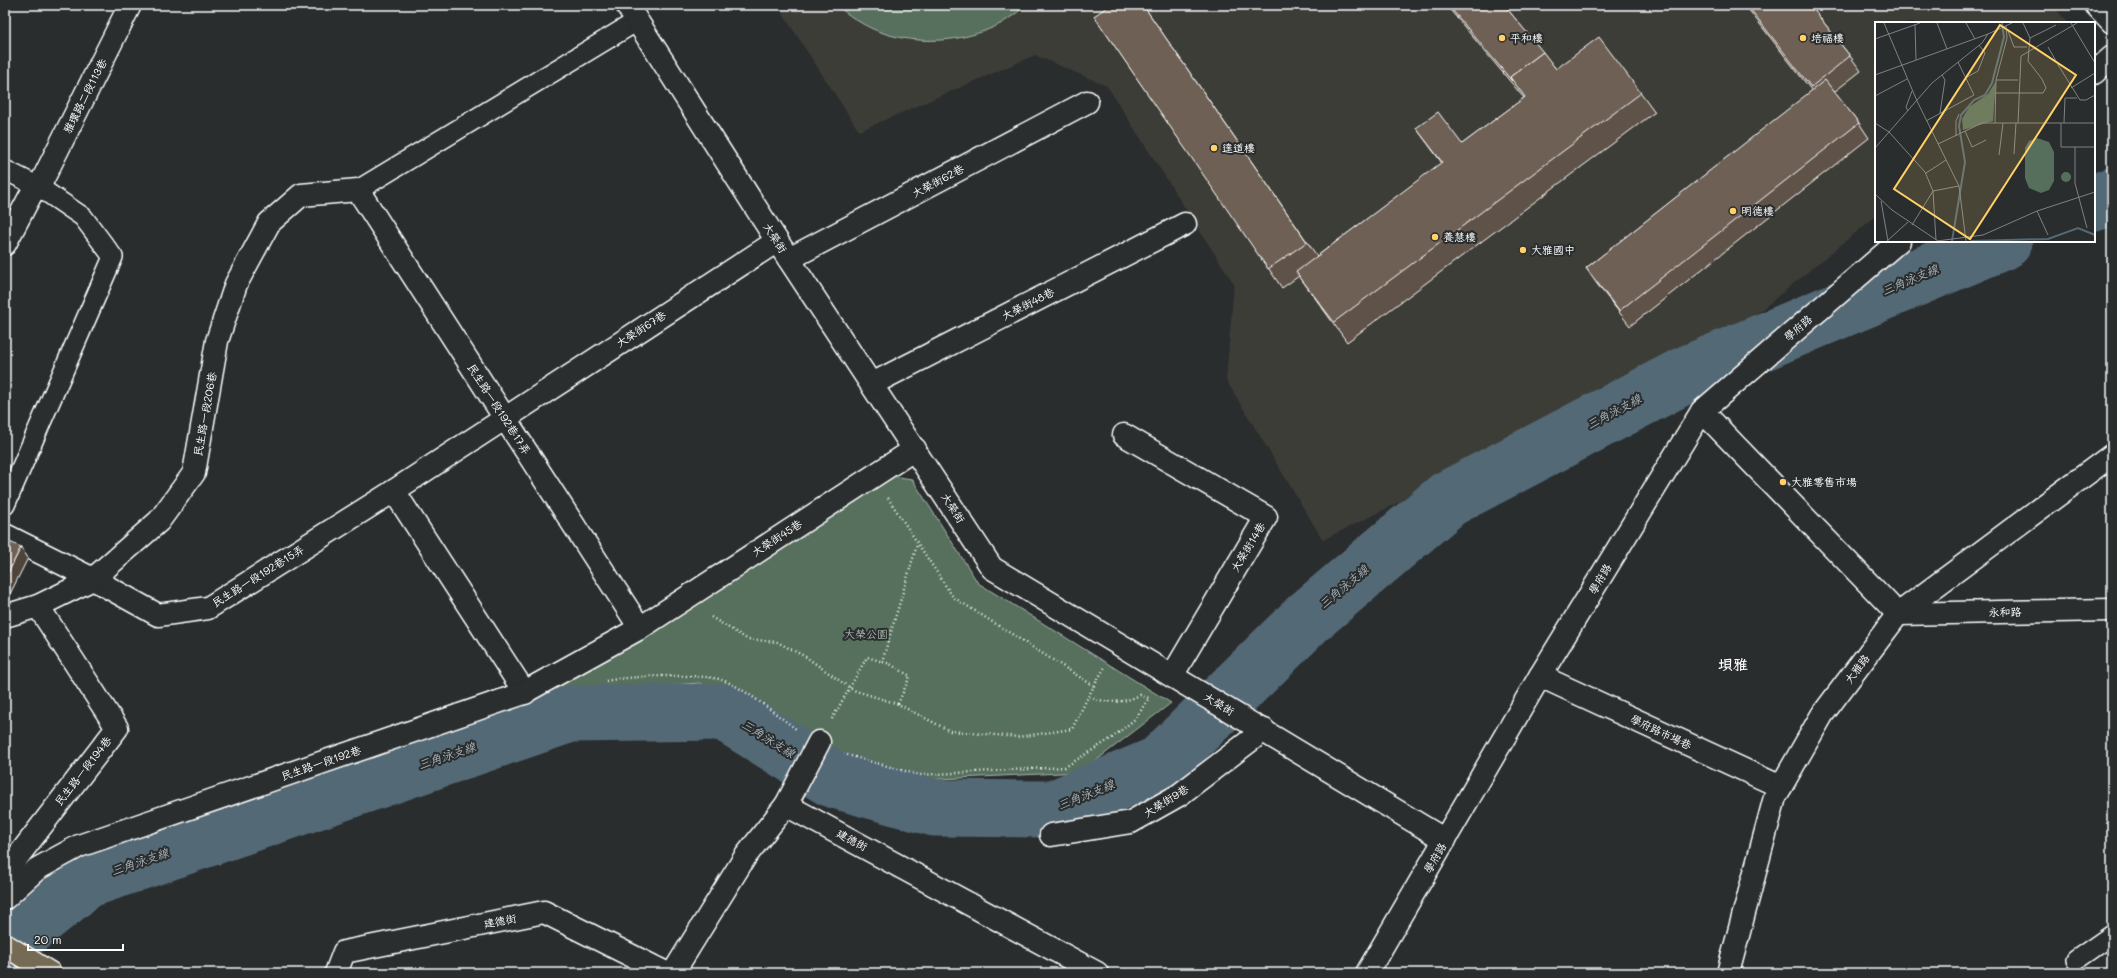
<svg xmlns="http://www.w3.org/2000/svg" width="2117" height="978" viewBox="0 0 2117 978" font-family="Mali,'LXGW WenKai TC',sans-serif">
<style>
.built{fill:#3e3d39}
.green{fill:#566f5d;stroke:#aab7ae}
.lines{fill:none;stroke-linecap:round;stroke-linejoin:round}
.river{stroke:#526976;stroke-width:57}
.lane-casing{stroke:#fff;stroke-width:22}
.street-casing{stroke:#fff;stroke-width:25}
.primary-casing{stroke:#fff;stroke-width:25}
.path{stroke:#fff;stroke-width:2.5;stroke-dasharray:1 3;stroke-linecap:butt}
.lane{stroke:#2a2d2e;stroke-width:19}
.street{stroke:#2a2d2e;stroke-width:22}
.primary{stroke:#756b52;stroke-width:22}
.wall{fill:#5f5348;stroke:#fff}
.shaded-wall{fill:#4d443b;stroke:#fff}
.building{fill:#6e6154;stroke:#fff}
.poi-dot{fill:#ffd166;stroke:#2a2d2e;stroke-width:1.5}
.labels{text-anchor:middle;stroke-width:4;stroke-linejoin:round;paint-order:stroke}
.poi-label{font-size:11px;fill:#fff;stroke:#2a2d2e;text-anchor:start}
.street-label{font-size:11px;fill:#fff;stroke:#2a2d2e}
.park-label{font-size:11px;fill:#aab7ae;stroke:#2a2d2e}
.water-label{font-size:12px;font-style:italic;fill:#a8b4ba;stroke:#2a2d2e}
.district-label{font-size:15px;font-weight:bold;fill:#fff;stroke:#2a2d2e}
.inset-river{fill:none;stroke:#526976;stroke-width:2}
.inset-road{fill:none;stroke:#7f8182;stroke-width:1}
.view{fill:#ffd166;fill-opacity:0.15;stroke:#ffd166;stroke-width:2}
.inset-edge{fill:none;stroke:#fff;stroke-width:2}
</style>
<rect width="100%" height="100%" fill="#2a2d2e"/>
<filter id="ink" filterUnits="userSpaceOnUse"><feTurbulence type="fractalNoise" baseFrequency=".025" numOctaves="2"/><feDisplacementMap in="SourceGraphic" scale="8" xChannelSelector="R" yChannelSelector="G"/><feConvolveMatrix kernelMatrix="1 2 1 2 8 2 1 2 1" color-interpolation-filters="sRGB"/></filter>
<g filter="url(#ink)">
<polygon class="built" points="777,5 2052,5 2068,23 1876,23 1876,216 1749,320 1693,354 1631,387 1323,540 1226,380 1234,284 1107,86 1035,55 859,131"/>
<g class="green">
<path d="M 836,5 L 1027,5 C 1019,11 1010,18 1002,23 C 962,45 903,47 863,24 C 854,19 845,12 836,5 Z"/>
<polygon points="885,475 912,479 978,583 1171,703 1081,772 920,780 833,754 803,738 742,697 699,683 529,696"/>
</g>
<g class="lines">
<g class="river">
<polyline points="2094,203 2112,196"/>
<polyline points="5,945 86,880 570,714 724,712 832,779 935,808 1053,809 1160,764 1308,618 1448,499 1687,374 2004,241"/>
</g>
<defs>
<g id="lane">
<polyline points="5,170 39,187 83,217 113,257 5,505"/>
<polyline points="358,190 637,21"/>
<polyline points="2076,960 2112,935"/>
</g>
<g id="street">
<polyline points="627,5 777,241 992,568 1445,840"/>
<polyline points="2096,5 2112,22"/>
<polyline points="2094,73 2112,57"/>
<polyline points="39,187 130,5"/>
<polyline points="5,244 36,185"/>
<polyline points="789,259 1087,102"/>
<polyline points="872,384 1185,224"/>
<polyline points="1702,411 1898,614 2112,610"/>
<polyline points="1124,435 1266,517 1172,676"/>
<polyline points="394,491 525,693"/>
<polyline points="5,535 93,579 158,615 208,608 389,494 777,241"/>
<polyline points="5,616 38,606 93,579 159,521 194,473 217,341 236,284 269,223 301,195 358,190 640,628"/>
<polyline points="1540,676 1781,787"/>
<polyline points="786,805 819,742"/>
<polyline points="1051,835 1131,822 1179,795 1264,730"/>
<polyline points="5,873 117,728 38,606"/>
<polyline points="5,898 37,869 79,846 521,694 640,628 915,449"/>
<polyline points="336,973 344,952 544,912 666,973"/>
<polyline points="673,973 745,857 786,805 1097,973"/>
<polyline points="1367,973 1540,676 1702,411 1899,241"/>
<polyline points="1728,973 1775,797 1822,715 1898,614 2112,455"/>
</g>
<polyline id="primary" points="5,945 50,973"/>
</defs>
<use href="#lane" class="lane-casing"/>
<use href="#street" class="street-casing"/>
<use href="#primary" class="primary-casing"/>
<g class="path">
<polyline points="888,498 953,597 1094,686 1088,697"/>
<path d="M 711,617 L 747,639 L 777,642 L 806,657 L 853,690 L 898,704 L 950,731 L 1018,737 L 1072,729 L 1088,697 C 1107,703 1122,704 1140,695 L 1149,698 L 1136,718 L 1112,738 L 1065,767 L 919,775 L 844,754"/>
<polyline points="882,662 917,545"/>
<path d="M 606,681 C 627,676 702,673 722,680 C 743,687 777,715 796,729"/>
<polyline points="1094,686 1105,667"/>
<polyline points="832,719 867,657 890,664 910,676 898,704"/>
</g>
<use href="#lane" class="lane"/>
<use href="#street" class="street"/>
<use href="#primary" class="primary"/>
</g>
<g class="wall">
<polygon points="1143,5 1317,256 1442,163 1416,128 1462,144 1524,98 1446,5 1504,5 1556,69 1641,93 1655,112 1347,342 1299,276 1282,288 1094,16"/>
<polygon points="1745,5 1810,5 1850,56 1861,71 1834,92 1859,123 1869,138 1630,326 1597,284 1586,268 1812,91"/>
</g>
<polygon class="shaded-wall" points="21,547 28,558 5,604 5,579"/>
<g class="building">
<polygon points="1110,5 1143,5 1307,242 1268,269 1094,16"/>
<polygon points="1448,5 1504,5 1543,52 1510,77 1512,81"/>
<polygon points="1747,5 1810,5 1850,56 1811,87"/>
<polygon points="1599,37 1641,93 1334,322 1296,272 1442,162 1416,128 1438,112 1462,144 1525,97 1510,77 1543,52 1556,69"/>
<polygon points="1825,80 1859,123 1619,311 1586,268"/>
<polygon points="5,540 21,547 5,579"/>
</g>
</g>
<g class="poi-dot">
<circle cx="1502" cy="38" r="4"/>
<circle cx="1803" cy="38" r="4"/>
<circle cx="1214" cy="148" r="4"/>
<circle cx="1733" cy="211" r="4"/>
<circle cx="1435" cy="237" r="4"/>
<circle cx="1523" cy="250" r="4"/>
<circle cx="1783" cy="482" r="4"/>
</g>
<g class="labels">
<g class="poi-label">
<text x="1510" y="42">平和樓</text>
<text x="1811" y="42">培福樓</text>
<text x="1222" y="152">達道樓</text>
<text x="1741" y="215">明德樓</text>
<text x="1443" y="241">養慧樓</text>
<text x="1531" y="254">大雅國中</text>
<text x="1791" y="486">大雅零售市場</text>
</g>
<g class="street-label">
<text transform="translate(85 96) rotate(-63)" y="4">雅環路二段113巷</text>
<text transform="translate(938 181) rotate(-28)" y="4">大榮街62巷</text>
<text transform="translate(775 238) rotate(57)" y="4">大榮街</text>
<text transform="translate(1028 304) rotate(-27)" y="4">大榮街48巷</text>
<text transform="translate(1798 328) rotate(-41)" y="4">學府路</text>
<text transform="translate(641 329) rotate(-33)" y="4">大榮街67巷</text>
<text transform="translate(499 409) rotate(57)" y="4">民生路一段192巷17弄</text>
<text transform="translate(205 414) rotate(-80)" y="4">民生路一段206巷</text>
<text transform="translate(953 508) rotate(57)" y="4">大榮街</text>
<text transform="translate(777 538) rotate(-33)" y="4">大榮街45巷</text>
<text transform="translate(1248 547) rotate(-59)" y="4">大榮街14巷</text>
<text transform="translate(258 576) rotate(-32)" y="4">民生路一段192巷15弄</text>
<text transform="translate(1600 579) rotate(-59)" y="4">學府路</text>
<text transform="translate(2005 612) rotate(-1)" y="4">永和路</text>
<text transform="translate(1857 669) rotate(-53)" y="4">大雅路</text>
<text transform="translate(1219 704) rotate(31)" y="4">大榮街</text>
<text transform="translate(1661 732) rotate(25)" y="4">學府路市場巷</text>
<text transform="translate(321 763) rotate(-19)" y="4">民生路一段192巷</text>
<text transform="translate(83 771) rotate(-52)" y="4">民生路一段194巷</text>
<text transform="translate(1166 801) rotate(-32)" y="4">大榮街9巷</text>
<text transform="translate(852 840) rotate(28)" y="4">建德街</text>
<text transform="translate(1435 858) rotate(-60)" y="4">學府路</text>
<text transform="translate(500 921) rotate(-11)" y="4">建德街</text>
</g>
<g class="park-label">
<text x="866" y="638">大榮公園</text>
</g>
<g class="water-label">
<text transform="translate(1910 280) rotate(-23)" y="4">三角泳支線</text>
<text transform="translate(1614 412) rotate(-28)" y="4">三角泳支線</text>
<text transform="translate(1344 587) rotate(-40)" y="4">三角泳支線</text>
<text transform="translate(768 739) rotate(32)" y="4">三角泳支線</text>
<text transform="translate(447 756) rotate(-19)" y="4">三角泳支線</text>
<text transform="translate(1086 795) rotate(-22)" y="4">三角泳支線</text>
<text transform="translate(140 862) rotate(-19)" y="4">三角泳支線</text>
</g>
<g class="district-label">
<text x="1733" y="670">垻雅</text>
</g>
</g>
<g transform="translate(1875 22)">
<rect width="220" height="220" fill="#2a2d2e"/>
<path d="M 121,59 L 118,99 L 88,108 L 87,97 L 94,85 L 113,72 ZM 162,116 L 174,120 L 179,130 L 179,159 L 174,168 L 166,171 L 154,166 L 150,156 L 150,126 L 154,119 ZM186 155a5 5 0 1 1 10 0a5 5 0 1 1-10 0Z" fill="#566f5d"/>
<path class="inset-river" d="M 77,219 L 90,140 L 84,104 L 86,93 L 99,78 L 110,73 L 117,61 L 129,15 L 127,1M 96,219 L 173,217 L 203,206 L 220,213"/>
<path class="inset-road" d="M 9,1 L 42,79 L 84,164 L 91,219M 62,1 L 72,27M 91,1 L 100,17M 196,1 L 220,41M 40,2 L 41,38M 133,9 L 139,25 L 152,25M 155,16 L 181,3M 0,17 L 45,1M 173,25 L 185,46M 185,46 L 205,78 L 211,78 L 220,73M 0,53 L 113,12 L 137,1M 92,55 L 103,49 L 110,31 L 104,23M 121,58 L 143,58M 196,66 L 220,51M 120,71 L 168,71 L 171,66 L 167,57 L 153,39 L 155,16 L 148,1M 0,74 L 32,57M 33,89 L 31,85 L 37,69M 65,91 L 70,58 L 67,53M 51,99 L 99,73 L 83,40M 0,101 L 14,110 L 50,150 L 58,169 L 61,218M 120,101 L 121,58 L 132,16 L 131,4M 143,101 L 146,34 L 202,1M 186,101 L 186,125 L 220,125M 189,101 L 190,76 L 202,76M 90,109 L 97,125 L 111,118M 81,114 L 81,99 L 84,92M 63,122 L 107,101 L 220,101M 200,125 L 200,161 L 212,206M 0,126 L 57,61 L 107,21 L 113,12M 139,132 L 141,101M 124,133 L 128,101M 51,151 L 71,138M 0,172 L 17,188 L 63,219M 6,179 L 13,219M 162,189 L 173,213M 37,203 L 58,169 L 84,164M 12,219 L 33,200M 62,219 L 108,213 L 162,189 L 220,170"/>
<path class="view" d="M 125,3 L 201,53 L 95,217 L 19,167 Z"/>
<rect width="220" height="220" class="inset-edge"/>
</g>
<rect width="2117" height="978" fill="none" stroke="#2a2d2e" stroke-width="20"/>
<rect x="10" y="10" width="2097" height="958" fill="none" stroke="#fff" stroke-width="1.5" filter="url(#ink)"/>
<path d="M28 944v6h95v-6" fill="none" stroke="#ffffff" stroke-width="2"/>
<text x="34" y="944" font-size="12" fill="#ffffff" stroke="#2a2d2e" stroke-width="3" paint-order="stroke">20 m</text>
</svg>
